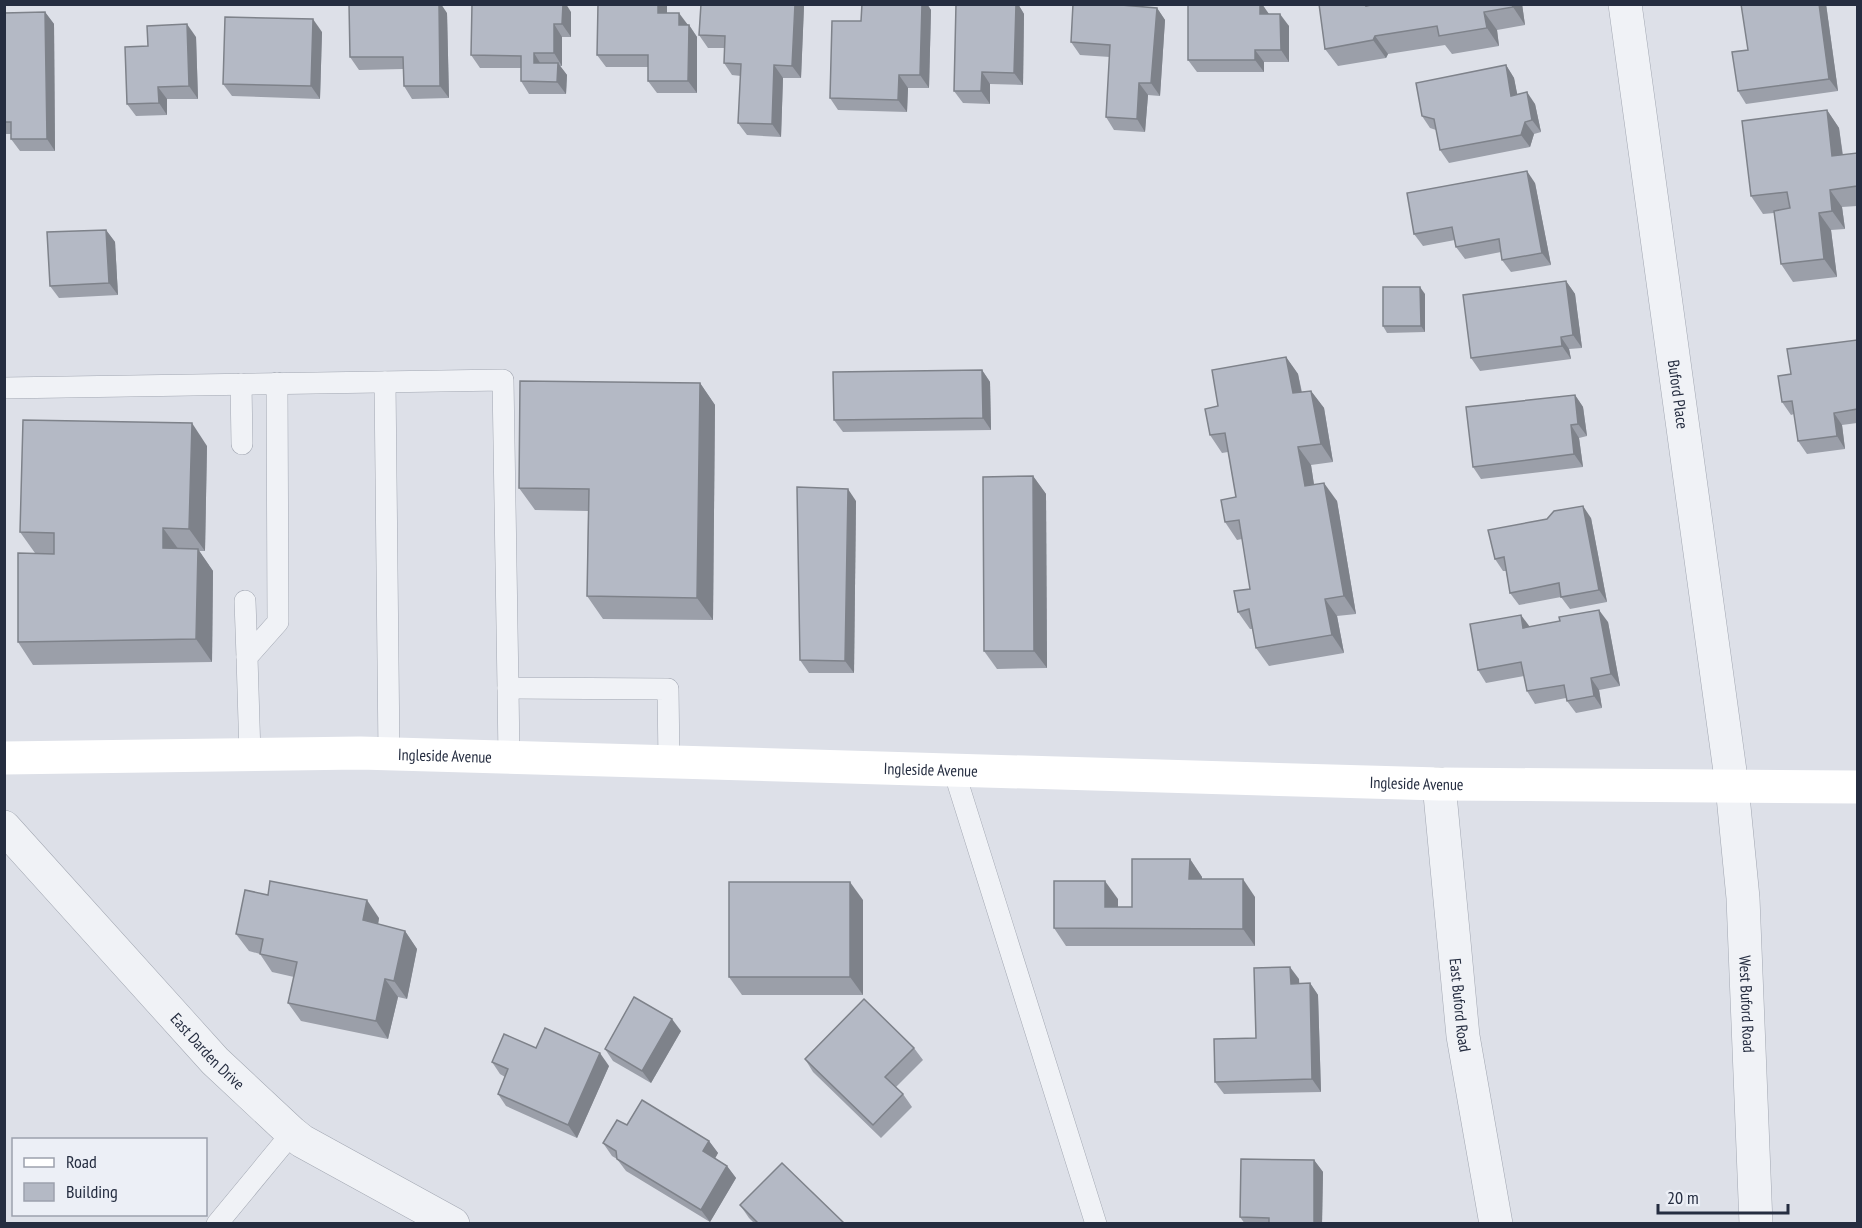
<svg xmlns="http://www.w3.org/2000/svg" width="1862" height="1228" viewBox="0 0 1862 1228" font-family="'PT Sans Narrow',sans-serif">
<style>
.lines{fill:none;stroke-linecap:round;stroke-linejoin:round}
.lane-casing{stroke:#a2a7b2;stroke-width:22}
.street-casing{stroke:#a2a7b2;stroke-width:34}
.lane{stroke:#f0f2f6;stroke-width:21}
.street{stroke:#f0f2f6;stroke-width:33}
.secondary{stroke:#fff;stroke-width:33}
.wall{fill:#9b9fa9}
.shaded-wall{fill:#7e828a}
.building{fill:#b4b9c5;stroke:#7e828a;stroke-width:1.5}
.labels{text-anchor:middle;stroke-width:6;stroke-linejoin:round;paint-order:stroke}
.street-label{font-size:16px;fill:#252d40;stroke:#eceff6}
</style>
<rect width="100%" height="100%" fill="#dde0e8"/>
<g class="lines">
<defs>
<g id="lane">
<polyline points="385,382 389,754"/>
<polyline points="241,384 242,444"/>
<polyline points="4,388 503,380 508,688 668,689 669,762"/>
<polyline points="245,601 247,657"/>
<polyline points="508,688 509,758"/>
<polyline points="250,755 247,657 278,622 277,383"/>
<polyline points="954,771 1096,1224"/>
<polyline points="217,1224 292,1133"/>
</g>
<g id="street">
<path id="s1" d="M 1625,4 L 1732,786 L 1743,898 L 1756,1224"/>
<path id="s2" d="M 1439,784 L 1463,1036 L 1496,1224"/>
<path id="s3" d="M 4,827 L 215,1061 L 292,1133 L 302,1141 L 453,1224"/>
</g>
</defs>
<use href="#lane" class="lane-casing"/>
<use href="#street" class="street-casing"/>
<use href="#lane" class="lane"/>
<use href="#street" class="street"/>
<path class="secondary" id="s4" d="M 4,758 L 360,753 L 1439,784 L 1858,787"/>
</g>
<g class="wall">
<polygon points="701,4 802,4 804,6 801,78 783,78 781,137 747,135 738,123 741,76 732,75 724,63 724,48 708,48 699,35"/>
<polygon points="862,4 927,4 931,10 929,88 908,88 907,112 838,110 830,98 861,21"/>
<polygon points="956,4 1018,4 1024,14 1023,85 990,84 990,104 963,103 954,91"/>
<polygon points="1188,4 1262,4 1268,14 1289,26 1289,62 1264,62 1264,72 1197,72 1188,60"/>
<polygon points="1319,4 1522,4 1525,25 1497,30 1499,46 1452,54 1445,45 1388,54 1386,58 1338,66 1325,49"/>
<polygon points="1826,4 1838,91 1746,104 1738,91 1748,50"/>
<polygon points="667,6 667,13 689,25 697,37 697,93 657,93 648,81 648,67 606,67 597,55"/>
<polygon points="1157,8 1165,20 1160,96 1148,95 1145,132 1114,130 1106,117 1110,57 1080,55 1071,42"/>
<polygon points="45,12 54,24 55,151 20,151 11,139 11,134 4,134 4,13"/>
<polygon points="571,12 571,37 562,37 562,66 560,66 567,75 566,94 529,94 521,81 521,68 480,68 471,55"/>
<polygon points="447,13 449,98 412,99 404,86 403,69 359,70 350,57"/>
<polygon points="322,32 320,99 232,96 223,84"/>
<polygon points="196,37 198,99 167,99 167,115 136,116 127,104 148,46"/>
<polygon points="1506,65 1514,78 1517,94 1535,104 1541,132 1534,134 1530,147 1449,163 1440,150 1436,130 1430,128 1422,116"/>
<polygon points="1827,110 1839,128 1843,155 1857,153 1857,206 1842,207 1845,229 1831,230 1837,277 1793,282 1781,264 1774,213 1763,214 1751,196"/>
<polygon points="1535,183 1551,265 1511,272 1502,260 1501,252 1465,259 1456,247 1455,240 1423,246 1414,234"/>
<polygon points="106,230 115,242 118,295 59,298 50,286"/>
<polygon points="1566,281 1575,294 1582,348 1569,349 1571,359 1480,371 1471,358"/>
<polygon points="1425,294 1425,332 1387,333 1383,326"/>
<polygon points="1857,340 1857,423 1842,425 1845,449 1807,454 1798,441 1794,414 1791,415 1782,402 1791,374"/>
<polygon points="1286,357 1298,374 1302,392 1311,391 1324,408 1333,462 1311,465 1314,485 1337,501 1356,614 1337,616 1344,653 1269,666 1256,648 1253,629 1250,629 1238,612 1250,589 1242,539 1237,540 1225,522 1236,497 1228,452 1222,453 1210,435"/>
<polygon points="982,370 990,382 991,430 843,432 834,420"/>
<polygon points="700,383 715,405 713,620 603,619 587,596 588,511 535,510 519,488"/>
<polygon points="1575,395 1583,407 1587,436 1579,438 1583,467 1481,479 1473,467"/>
<polygon points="207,446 205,551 199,551 213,571 212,662 33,665 18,642 35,553 20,532"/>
<polygon points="1033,476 1046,494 1047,668 997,669 984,651"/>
<polygon points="856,501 854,673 809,673 800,660"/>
<polygon points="1591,518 1607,602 1570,609 1561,597 1519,605 1510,593 1506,571 1503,571 1495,559 1547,519"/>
<polygon points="1608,622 1620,686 1599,690 1602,708 1576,713 1567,701 1566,698 1535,704 1527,691 1524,676 1486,683 1478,670 1530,627"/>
<polygon points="1190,859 1202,877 1202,879 1255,897 1255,946 1066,946 1054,928 1118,899 1118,907 1132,907"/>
<polygon points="268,895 379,918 378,924 405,931 417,949 407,999 398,997 388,1039 301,1021 288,1003 294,977 272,972 260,954 249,951 236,934"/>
<polygon points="863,900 863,995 742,995 729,977"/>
<polygon points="1299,979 1299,983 1310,983 1318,995 1321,1092 1224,1094 1215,1082 1256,1038"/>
<polygon points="681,1031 651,1083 613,1061 605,1049"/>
<polygon points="536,1048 609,1066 577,1138 506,1106 498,1094 505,1077 500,1074 492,1062"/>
<polygon points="914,1048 923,1060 896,1087 903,1094 912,1107 881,1138 813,1072 805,1059"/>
<polygon points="709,1141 718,1153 715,1158 727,1166 736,1178 710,1222 626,1171 617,1159 612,1156 603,1143"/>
<polygon points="1314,1160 1323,1172 1322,1224 1245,1224 1240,1217"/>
<polygon points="740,1205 845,1224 755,1224 749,1218"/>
</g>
<g class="shaded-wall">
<polygon points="439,4 441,4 447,13 449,98 440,86"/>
<polygon points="563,4 566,4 571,12 571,37 562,24"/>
<polygon points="658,4 666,4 667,6 667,25 658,13"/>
<polygon points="795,4 802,4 804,6 801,78 792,66"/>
<polygon points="922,4 927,4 931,10 929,88 920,75"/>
<polygon points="1016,4 1018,4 1024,14 1023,85 1014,73"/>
<polygon points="1260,4 1262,4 1269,14 1260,14"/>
<polygon points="1512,4 1522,4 1525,25 1513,7"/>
<polygon points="1819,4 1826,4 1838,91 1829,79"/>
<polygon points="1157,8 1165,20 1160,96 1151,83"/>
<polygon points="45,12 54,24 55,151 47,139"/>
<polygon points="1484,12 1497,30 1499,46 1487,28"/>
<polygon points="679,13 688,25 679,25"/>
<polygon points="1280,14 1289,26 1289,62 1281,50"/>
<polygon points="313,19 322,32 320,99 311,86"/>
<polygon points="187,24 196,37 198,99 189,86"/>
<polygon points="554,24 562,37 562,66 554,53"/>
<polygon points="689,25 697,37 697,93 688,81"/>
<polygon points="1375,36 1388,54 1386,58 1373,40"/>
<polygon points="1255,50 1264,62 1264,72 1255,60"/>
<polygon points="534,53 542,66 534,63"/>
<polygon points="558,63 567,75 566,94 557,82"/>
<polygon points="774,65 783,78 781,137 772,124"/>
<polygon points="1506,65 1514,78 1520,108 1511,96"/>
<polygon points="982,72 990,84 990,104 981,91"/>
<polygon points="899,75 908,88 907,112 898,100"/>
<polygon points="1139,83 1148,95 1145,132 1137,119"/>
<polygon points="158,87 167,99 167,115 159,103"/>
<polygon points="1527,92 1535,104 1541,132 1532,120"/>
<polygon points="1827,110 1839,128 1845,174 1832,156"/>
<polygon points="1525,122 1534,134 1530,147 1521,135"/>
<polygon points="1527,171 1535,183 1551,265 1542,253"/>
<polygon points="1830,190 1842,207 1845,229 1832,211"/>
<polygon points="1819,213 1831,230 1837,277 1824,259"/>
<polygon points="106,230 115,242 118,295 109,283"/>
<polygon points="1566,281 1575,294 1582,348 1573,335"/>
<polygon points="1420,287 1425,294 1425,332 1421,326"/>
<polygon points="1561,337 1569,349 1571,359 1562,346"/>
<polygon points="1286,357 1298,374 1305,411 1293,393"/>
<polygon points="982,370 990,382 991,430 983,418"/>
<polygon points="700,383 715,405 713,620 697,598"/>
<polygon points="1311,391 1324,408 1333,462 1321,444"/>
<polygon points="1575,395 1583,407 1587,436 1578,424"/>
<polygon points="1834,413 1842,425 1845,449 1837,436"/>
<polygon points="192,423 207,446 205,551 189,529"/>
<polygon points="1571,425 1579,438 1583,467 1574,454"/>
<polygon points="1298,447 1311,465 1317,504 1305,486"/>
<polygon points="1033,476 1046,494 1047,668 1034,651"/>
<polygon points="1324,483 1337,501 1356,614 1344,596"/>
<polygon points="848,489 856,501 854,673 845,661"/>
<polygon points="1583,506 1591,518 1607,602 1599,590"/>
<polygon points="163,528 179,550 163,548"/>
<polygon points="198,549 213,571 212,662 196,639"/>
<polygon points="1325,599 1337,616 1344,653 1332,635"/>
<polygon points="1599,610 1608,622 1620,686 1611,674"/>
<polygon points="1521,615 1530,627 1523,628"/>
<polygon points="1591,678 1599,690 1602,708 1594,696"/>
<polygon points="1190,859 1202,877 1202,897 1189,879"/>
<polygon points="1243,879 1255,897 1255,946 1243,929"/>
<polygon points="1105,881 1118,899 1118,925 1105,907"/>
<polygon points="850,882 863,900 863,995 850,977"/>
<polygon points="367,900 379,918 376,938 363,920"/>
<polygon points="405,931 417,949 407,999 394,981"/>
<polygon points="1290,967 1299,979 1300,996 1291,984"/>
<polygon points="385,979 398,997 388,1039 376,1021"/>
<polygon points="1310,983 1318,995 1321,1092 1312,1079"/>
<polygon points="672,1019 681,1031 651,1083 642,1071"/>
<polygon points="600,1053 609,1066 577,1138 568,1125"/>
<polygon points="709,1141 718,1153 712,1164 703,1151"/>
<polygon points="1314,1160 1323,1172 1322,1224 1314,1224"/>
<polygon points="727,1166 736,1178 710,1222 701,1210"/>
</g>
<g class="building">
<polygon points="349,4 439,4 440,86 404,86 403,57 350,57"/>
<polygon points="472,4 563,4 562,24 554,24 554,53 534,53 534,63 558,63 557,82 521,81 521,56 471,55"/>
<polygon points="598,4 658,4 658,13 679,13 679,25 689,25 688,81 648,81 648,55 597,55"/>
<polygon points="701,4 795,4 792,66 774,65 772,124 738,123 741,64 724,63 725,36 699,35"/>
<polygon points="862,4 922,4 920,75 899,75 898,100 830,98 832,21 861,21"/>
<polygon points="956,4 1016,4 1014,73 982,72 981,91 954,91"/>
<polygon points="1073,4 1109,4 1157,8 1151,83 1139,83 1137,119 1106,117 1110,45 1071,42"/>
<polygon points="1188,4 1260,4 1260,14 1280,14 1281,50 1255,50 1255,60 1188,60"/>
<polygon points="1319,4 1366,4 1366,6 1376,4 1512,4 1513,7 1484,12 1487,28 1439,36 1437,26 1375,36 1373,40 1325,49"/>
<polygon points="1741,4 1819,4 1829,79 1738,91 1732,52 1748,50"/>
<polygon points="45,12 47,139 11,139 11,122 4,122 4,13"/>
<polygon points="225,17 313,19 311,86 223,84"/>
<polygon points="187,24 189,86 158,87 159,103 127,104 125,47 148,46 147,26"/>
<polygon points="1506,65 1511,96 1527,92 1532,120 1525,122 1521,135 1440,150 1434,119 1422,116 1416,83"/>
<polygon points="1827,110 1832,156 1857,153 1857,186 1830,190 1832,211 1819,213 1824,259 1781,264 1774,211 1790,208 1787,192 1751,196 1742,121"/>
<polygon points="1527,171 1542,253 1502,260 1499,239 1456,247 1452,227 1414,234 1407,193"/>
<polygon points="106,230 109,283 50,286 47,232"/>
<polygon points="1566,281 1573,335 1561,337 1562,346 1471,358 1463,295"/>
<polygon points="1383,287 1420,287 1421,326 1383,326"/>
<polygon points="1857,340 1857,409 1834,413 1837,436 1798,441 1792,401 1782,402 1778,376 1791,374 1787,349"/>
<polygon points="1286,357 1293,393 1311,391 1321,444 1298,447 1305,486 1324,483 1344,596 1325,599 1332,635 1256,648 1249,609 1238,612 1234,591 1250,589 1239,520 1225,522 1221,500 1236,497 1225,433 1210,435 1205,409 1218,406 1212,370"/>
<polygon points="982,370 983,418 834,420 833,372"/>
<polygon points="520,381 700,383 697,598 587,596 589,489 519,488"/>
<polygon points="1575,395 1578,424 1571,425 1574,454 1473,467 1466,407"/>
<polygon points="23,420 192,423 189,529 163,528 163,548 198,549 196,639 18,642 18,553 54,554 54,533 20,532"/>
<polygon points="1033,476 1034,651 984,651 983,477"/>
<polygon points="797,487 848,489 845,661 800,660"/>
<polygon points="1583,506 1599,590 1561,597 1559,583 1510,593 1504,557 1495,559 1488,530 1547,519 1554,511"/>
<polygon points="1599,610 1611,674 1591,678 1594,696 1567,701 1564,685 1527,691 1521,662 1478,670 1470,624 1521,615 1523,628 1560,621 1559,617"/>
<polygon points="1132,859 1190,859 1189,879 1243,879 1243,929 1054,928 1054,881 1105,881 1105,907 1132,907"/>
<polygon points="270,881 367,900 363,920 405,931 394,981 385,979 376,1021 288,1003 297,962 260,954 263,939 236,934 245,890 268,895"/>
<rect x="729" y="882" width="121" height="95"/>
<polygon points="1290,967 1291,984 1310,983 1312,1079 1215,1082 1214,1039 1256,1038 1254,968"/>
<polygon points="634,997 672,1019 642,1071 605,1049"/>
<polygon points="864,999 914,1048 885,1077 903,1094 873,1125 805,1059"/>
<polygon points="545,1028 600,1053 568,1125 498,1094 508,1069 492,1062 504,1034 536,1048"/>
<polygon points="642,1100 709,1141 703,1151 727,1166 701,1210 617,1159 616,1151 603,1143 617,1120 627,1125"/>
<polygon points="1241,1159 1314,1160 1314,1224 1269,1224 1269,1218 1240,1217"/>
<polygon points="782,1163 845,1224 759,1224 740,1205"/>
</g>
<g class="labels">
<g class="street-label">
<text dy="6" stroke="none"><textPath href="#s1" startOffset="394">Buford Place</textPath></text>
<text dy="6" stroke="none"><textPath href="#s4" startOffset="441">Ingleside Avenue</textPath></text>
<text dy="6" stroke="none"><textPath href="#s4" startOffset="927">Ingleside Avenue</textPath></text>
<text dy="6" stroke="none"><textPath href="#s4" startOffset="1413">Ingleside Avenue</textPath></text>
<text dy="6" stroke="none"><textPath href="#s2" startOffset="222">East Buford Road</textPath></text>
<text dy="6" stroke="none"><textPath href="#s1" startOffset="1008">West Buford Road</textPath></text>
<text dy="6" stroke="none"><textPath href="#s3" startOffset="303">East Darden Drive</textPath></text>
</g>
</g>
<rect width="1862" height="1228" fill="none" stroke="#252d40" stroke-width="12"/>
<rect x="12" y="1138" width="195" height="78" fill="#eceff6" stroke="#9ca1ad" stroke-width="1.5"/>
<rect x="24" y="1158" width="30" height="9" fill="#ffffff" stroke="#9ca1ad" stroke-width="1.5"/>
<text x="66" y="1168" font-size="18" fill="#252d40">Road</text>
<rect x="24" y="1183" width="30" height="18" fill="#b4b9c5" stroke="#9ca1ad" stroke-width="1.5"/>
<text x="66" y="1198" font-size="18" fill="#252d40">Building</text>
<path d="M1658 1204v9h130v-9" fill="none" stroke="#252d40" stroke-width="3"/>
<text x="1667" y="1204" font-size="18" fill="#252d40" stroke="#eceff6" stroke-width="4.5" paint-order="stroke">20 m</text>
</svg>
